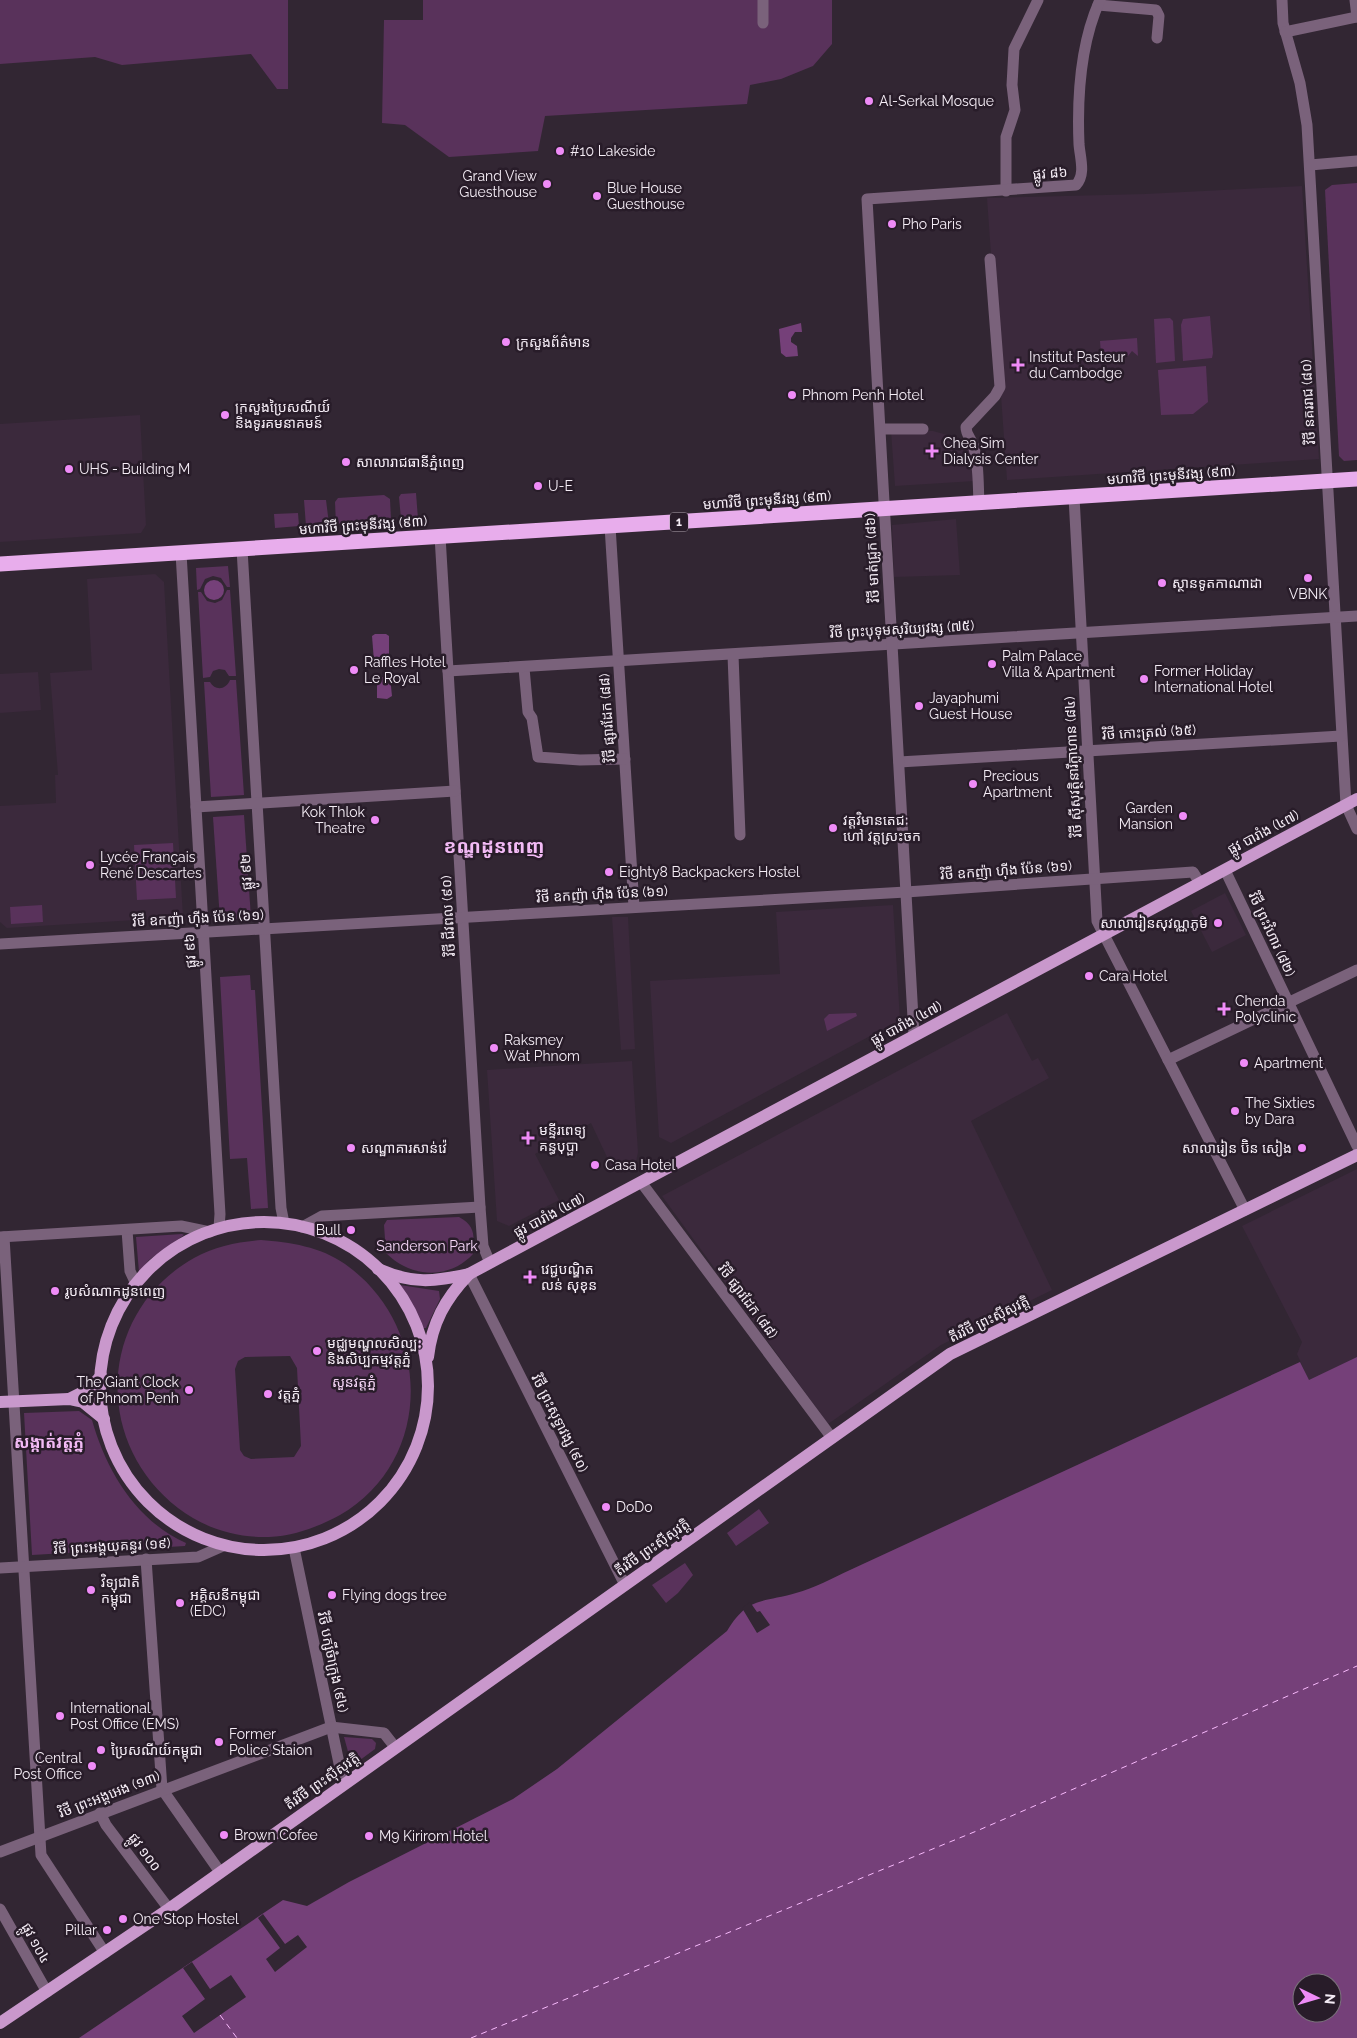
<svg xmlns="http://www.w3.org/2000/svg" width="1357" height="2038" viewBox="0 0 1357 2038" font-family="Raleway,'Noto Sans Khmer',sans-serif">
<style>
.built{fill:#3b293c}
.green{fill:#59325b;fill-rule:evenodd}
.water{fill:#754079;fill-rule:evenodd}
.pier{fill:#322633}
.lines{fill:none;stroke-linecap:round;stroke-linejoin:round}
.ferry{stroke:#f8bafc;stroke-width:1;stroke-dasharray:6 5;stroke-linecap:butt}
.minor{stroke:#7a627b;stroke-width:11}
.major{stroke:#c998cc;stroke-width:12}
.highway{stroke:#e8adec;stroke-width:15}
.poi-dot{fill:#ef8bf7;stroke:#281c29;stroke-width:2}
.labels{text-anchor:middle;stroke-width:5;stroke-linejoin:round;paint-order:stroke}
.shield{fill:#281c29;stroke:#b8aeb8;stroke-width:1}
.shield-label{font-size:12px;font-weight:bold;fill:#f5edf6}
.poi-label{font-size:14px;fill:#f5edf6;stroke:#281c29;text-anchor:start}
.street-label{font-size:14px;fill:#f5edf6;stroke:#281c29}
.park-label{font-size:14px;fill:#f6d7f8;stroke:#281c29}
.quarter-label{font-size:16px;font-weight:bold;fill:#f2baf5;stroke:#281c29}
.district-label{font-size:19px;font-weight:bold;fill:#f2baf5;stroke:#281c29}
</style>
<rect width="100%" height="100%" fill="#322633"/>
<g class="built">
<polygon points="1302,186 1319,459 1007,480 987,198 1145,194"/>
<polygon points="140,415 146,525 141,533 0,542 0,424"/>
<polygon points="891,431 933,431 969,441 975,481 895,486"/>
<polygon points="956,519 960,575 894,577 892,525"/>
<polygon points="155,574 164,582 183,917 7,928 0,922 0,806 56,803 55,775 58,775 50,673 92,670 87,579"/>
<polygon points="38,672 41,710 0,713 0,674"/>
<polygon points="1225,893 1246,935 1212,952 1191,911"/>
<polygon points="893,905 900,1020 671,1143 659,1137 650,981 780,974 776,912"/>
<polygon points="612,917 628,917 635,1049 621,1050"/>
<polygon points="1007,1013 1032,1061 1038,1058 1049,1078 971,1121 1052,1290 941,1345 828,1424 662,1196"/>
<polygon points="632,1061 638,1152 636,1162 614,1172 591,1123 535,1154 559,1200 509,1226 497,1221 487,1070"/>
<polygon points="1357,1169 1357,1357 1309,1381 1297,1354 1302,1342 1242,1226"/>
</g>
<g class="green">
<polygon points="0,0 288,0 288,89 277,89 251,54 122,65 95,57 0,64"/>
<polygon points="423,0 832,0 832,44 813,66 781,79 750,85 747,104 545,116 538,151 449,157 405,125 382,123 384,20 423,20"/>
<polygon points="1357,183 1357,460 1344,461 1339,456 1325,190 1332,185"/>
<polygon points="1210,316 1213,353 1212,358 1183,361 1181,325 1183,319"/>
<polygon points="1170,318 1173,321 1175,361 1156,363 1154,319"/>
<polygon points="1137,338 1138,356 1132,351 1128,356 1124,356 1124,352 1101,354 1100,341"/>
<polygon points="1206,366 1208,402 1193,414 1161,415 1158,370"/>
<polygon points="416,493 418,519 401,519 399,497 401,494"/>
<polygon points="384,495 390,499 391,520 336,524 335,502 338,498"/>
<polygon points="304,500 326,500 329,524 306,526"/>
<polygon points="298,513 299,526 275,528 274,514"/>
<polygon points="228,566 230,587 227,587 221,578 213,576 205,579 200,589 197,590 196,568"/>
<polygon points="227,590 230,590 236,676 229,676 225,670 219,669 213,671 210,677 203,678 198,592 201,592 207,601 215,603 222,600"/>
<path d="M 230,680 L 236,680 L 244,795 L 211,797 L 204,682 L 210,682 C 215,691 226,690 230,680 Z"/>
<polygon points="244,815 251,918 220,920 213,817"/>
<polygon points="173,843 176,898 137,900 134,845"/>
<polygon points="42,905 43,922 11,924 10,907"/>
<polygon points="250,975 251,990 255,990 268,1208 251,1209 247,1158 230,1159 220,977"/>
<polygon points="829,1014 856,1013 857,1016 827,1031 824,1019"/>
<path d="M 459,1217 C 476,1226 474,1236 473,1254 C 449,1280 411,1278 386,1253 L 384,1225 L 387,1220 Z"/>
<polygon points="182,1234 184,1235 149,1260 139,1272 136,1237"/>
<path d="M 261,1240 C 290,1242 321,1247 345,1264 C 432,1325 435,1460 340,1515 C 318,1527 294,1536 269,1537 C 236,1538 204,1528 178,1508 C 92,1442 98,1312 194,1258 C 215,1246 238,1242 261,1240 ZM 290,1356 L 297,1368 L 301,1446 L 294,1457 L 251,1459 L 244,1456 L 240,1450 L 235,1369 L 238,1361 L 245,1357 Z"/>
<polygon points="400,1285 439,1291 440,1299 426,1328 423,1328"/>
<path d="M 79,1411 L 92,1420 C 106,1470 136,1521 186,1543 L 185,1546 L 32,1555 L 24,1413 Z"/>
<polygon points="759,1509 769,1523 736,1546 727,1533"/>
<polygon points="685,1563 693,1575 678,1593 666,1603 652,1585"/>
<polygon points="344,1737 372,1739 376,1743 375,1749 352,1766"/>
</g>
<g class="water">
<polygon points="801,323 802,332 795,332 791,338 791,342 797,346 798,356 786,357 781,353 779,329"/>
<circle cx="214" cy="590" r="10"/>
<polygon points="375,634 386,634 389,636 389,663 376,663 374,661 372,636"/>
<polygon points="377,677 390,677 392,696 387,699 377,698"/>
<path d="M 1357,1357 L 1357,2038 L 79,2038 L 283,1900 L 307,1906 L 349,1882 L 513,1799 L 557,1769 L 727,1631 C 748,1596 762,1603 796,1593 C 814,1588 833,1578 850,1570 L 1300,1362 L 1309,1380 ZM 1302,1983 L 1332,1983 L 1332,2013 L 1302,2013 Z"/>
</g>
<g class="pier">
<polygon points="750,1602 757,1612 760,1611 770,1625 757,1633 742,1608"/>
<polygon points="263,1914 285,1944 298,1935 307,1947 275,1972 266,1959 280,1948 258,1918"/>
<polygon points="192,1962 210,1989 231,1975 246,1997 194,2033 182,2016 205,1999 183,1968"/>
</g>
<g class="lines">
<g class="ferry">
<polyline points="220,2015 237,2038"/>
<polyline points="471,2038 979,1830 1357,1666"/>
</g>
<g class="minor">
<polyline points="1282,0 1283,23 1300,83 1307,125 1346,805 1357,829"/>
<polyline points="1355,0 1357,17"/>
<polyline points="1098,5 1156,10 1159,16 1157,38"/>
<polyline points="763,23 763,0"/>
<polyline points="1285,32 1357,17"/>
<polyline points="1310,165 1357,161"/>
<polyline points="1006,191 1006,137 1015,110 1012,85 1014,49 1038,0"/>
<polyline points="881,429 923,429"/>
<polyline points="1074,497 1097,921 1245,1210"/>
<path d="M 979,503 C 978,485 979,463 973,445 C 971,438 966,435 966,427 L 995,396 L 1000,387 L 990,259"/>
<polyline points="610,526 634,907"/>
<polyline points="440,536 480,1207 483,1246 490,1263"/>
<polyline points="242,549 281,1208 284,1223"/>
<polyline points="181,553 220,1214 219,1228"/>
<polyline points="733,655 740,835"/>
<polyline points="524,668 528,712 532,718 538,757 580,760 625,759"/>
<polyline points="448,671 1357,616"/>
<polyline points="899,762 1341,736"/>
<polyline points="196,807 455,791"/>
<polyline points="1225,870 1357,1146"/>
<polyline points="0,944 906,892 1193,872 1200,883"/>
<path d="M 914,1036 L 867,199 L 1076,185 C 1086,174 1080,158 1079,144 C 1077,96 1080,44 1100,0"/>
<polyline points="1168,1060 1357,970"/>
<polyline points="641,1182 832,1438"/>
<polyline points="302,1227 322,1216 480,1207"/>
<polyline points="127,1230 130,1271 136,1284"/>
<polyline points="0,1237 181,1226 210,1232"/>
<polyline points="4,1237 41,1855 105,1953"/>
<polyline points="469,1274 625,1585"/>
<polyline points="294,1548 340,1768 349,1780"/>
<polyline points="146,1559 162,1789 220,1872"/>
<polyline points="0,1568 198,1557 223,1546"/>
<polyline points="100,1813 106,1825 169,1909"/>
<polyline points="0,1852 331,1727 384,1733 395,1747"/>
<polyline points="0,1909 47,1992"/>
</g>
<g class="major">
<circle cx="264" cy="1386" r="164"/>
<path d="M 378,1269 C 412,1284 434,1282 469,1274 L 1357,799"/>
<path d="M 428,1357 C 432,1323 445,1299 469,1274"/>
<polyline points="69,1399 89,1389 101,1376"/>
<polyline points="0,1402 69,1399 83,1402 104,1419"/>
<polyline points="0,2023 169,1909 950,1354 1357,1155"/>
</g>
<polyline class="highway" points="0,564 1357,479"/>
</g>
<g class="poi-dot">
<circle cx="869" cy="101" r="5"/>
<circle cx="560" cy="151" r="5"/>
<circle cx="547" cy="184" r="5"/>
<circle cx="597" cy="196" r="5"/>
<circle cx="892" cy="224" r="5"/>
<circle cx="506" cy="342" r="5"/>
<path d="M1015.5 357.5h5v5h5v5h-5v5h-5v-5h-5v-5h5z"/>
<circle cx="792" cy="395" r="5"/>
<circle cx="225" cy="415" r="5"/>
<path d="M929.5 443.5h5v5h5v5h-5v5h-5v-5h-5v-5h5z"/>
<circle cx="346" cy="462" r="5"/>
<circle cx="69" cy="469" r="5"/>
<circle cx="538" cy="486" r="5"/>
<circle cx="1308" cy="578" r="5"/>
<circle cx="1162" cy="583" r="5"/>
<circle cx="992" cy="664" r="5"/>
<circle cx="354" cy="670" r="5"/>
<circle cx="1144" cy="679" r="5"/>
<circle cx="919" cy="706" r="5"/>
<circle cx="973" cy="784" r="5"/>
<circle cx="1183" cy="816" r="5"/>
<circle cx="375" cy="820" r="5"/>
<circle cx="833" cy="828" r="5"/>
<circle cx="90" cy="865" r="5"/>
<circle cx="609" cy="872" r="5"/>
<circle cx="1218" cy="923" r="5"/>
<circle cx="1089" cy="976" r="5"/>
<path d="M1221.5 1001.5h5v5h5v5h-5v5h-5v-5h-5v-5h5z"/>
<circle cx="494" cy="1048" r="5"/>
<circle cx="1244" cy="1063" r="5"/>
<circle cx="1235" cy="1111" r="5"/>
<path d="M525.5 1130.5h5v5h5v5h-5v5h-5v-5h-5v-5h5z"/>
<circle cx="351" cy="1148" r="5"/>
<circle cx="1302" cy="1148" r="5"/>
<circle cx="595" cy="1165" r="5"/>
<circle cx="351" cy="1230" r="5"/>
<path d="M527.5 1269.5h5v5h5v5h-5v5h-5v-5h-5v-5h5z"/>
<circle cx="55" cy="1291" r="5"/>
<circle cx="317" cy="1351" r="5"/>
<circle cx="189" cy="1390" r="5"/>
<circle cx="268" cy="1394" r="5"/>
<circle cx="606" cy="1507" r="5"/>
<circle cx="91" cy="1590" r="5"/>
<circle cx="332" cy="1595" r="5"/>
<circle cx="180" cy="1603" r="5"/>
<circle cx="60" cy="1716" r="5"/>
<circle cx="219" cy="1742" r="5"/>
<circle cx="101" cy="1750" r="5"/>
<circle cx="92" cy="1766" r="5"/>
<circle cx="224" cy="1835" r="5"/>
<circle cx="369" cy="1836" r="5"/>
<circle cx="123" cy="1919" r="5"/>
<circle cx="107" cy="1930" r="5"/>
</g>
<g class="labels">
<rect class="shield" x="670" y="512.5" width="18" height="19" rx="4"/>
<g class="shield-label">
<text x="679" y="526">1</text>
</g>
<g class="poi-label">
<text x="879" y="106">Al-Serkal Mosque</text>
<text x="570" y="156">#10 Lakeside</text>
<text x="537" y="181" text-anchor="end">Grand View<tspan x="537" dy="16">Guesthouse</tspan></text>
<text x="607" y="193">Blue House<tspan x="607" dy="16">Guesthouse</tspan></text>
<text x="902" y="229">Pho Paris</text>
<text x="516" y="347">ក្រសួងព័ត៌មាន</text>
<text x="1029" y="362">Institut Pasteur<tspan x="1029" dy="16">du Cambodge</tspan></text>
<text x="802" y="400">Phnom Penh Hotel</text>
<text x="235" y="412">ក្រសួងប្រៃសណីយ៍<tspan x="235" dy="16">និងទូរគមនាគមន៍</tspan></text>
<text x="943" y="448">Chea Sim<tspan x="943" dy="16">Dialysis Center</tspan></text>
<text x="356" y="467">សាលារាជធានីភ្នំពេញ</text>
<text x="79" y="474">UHS - Building M</text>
<text x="548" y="491">U-E</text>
<text x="1172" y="588">ស្ថានទូតកាណាដា</text>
<text x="1308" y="599" text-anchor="middle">VBNK</text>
<text x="1002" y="661">Palm Palace<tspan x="1002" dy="16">Villa &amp; Apartment</tspan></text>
<text x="364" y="667">Raffles Hotel<tspan x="364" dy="16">Le Royal</tspan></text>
<text x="1154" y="676">Former Holiday<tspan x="1154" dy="16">International Hotel</tspan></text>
<text x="929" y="703">Jayaphumi<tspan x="929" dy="16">Guest House</tspan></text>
<text x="983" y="781">Precious<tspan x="983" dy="16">Apartment</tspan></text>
<text x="1173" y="813" text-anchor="end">Garden<tspan x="1173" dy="16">Mansion</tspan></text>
<text x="365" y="817" text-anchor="end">Kok Thlok<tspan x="365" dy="16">Theatre</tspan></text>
<text x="843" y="825">វត្តវិមានតេជៈ<tspan x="843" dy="16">ហៅ វត្តស្រះចក</tspan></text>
<text x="100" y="862">Lycée Français<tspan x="100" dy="16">René Descartes</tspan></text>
<text x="619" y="877">Eighty8 Backpackers Hostel</text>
<text x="1208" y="928" text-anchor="end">សាលារៀនសុវណ្ណភូមិ</text>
<text x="1099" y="981">Cara Hotel</text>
<text x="1235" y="1006">Chenda<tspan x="1235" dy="16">Polyclinic</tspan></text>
<text x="504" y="1045">Raksmey<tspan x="504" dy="16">Wat Phnom</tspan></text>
<text x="1254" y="1068">Apartment</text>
<text x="1245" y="1108">The Sixties<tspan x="1245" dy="16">by Dara</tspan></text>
<text x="539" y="1135">មន្ទីរពេទ្យ<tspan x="539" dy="16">គន្ធបុប្ផា</tspan></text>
<text x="361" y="1153">សណ្ឋាគារសាន់វ៉េ</text>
<text x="1292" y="1153" text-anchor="end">សាលារៀន ប៊ិន សៀង</text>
<text x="605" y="1170">Casa Hotel</text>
<text x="341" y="1235" text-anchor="end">Bull</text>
<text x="541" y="1274">វេជ្ជបណ្ឌិត<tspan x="541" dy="16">លន់ សុខុន</tspan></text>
<text x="65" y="1296">រូបសំណាកដូនពេញ</text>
<text x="327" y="1348">មជ្ឈមណ្ឌលសិល្បៈ<tspan x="327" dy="16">និងសិប្បកម្មវត្តភ្នំ</tspan></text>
<text x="179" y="1387" text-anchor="end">The Giant Clock<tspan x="179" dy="16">of Phnom Penh</tspan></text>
<text x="278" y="1399">វត្ដភ្នំ</text>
<text x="616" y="1512">DoDo</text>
<text x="101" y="1587">វិទ្យុជាតិ<tspan x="101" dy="16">កម្ពុជា</tspan></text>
<text x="190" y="1600">អគ្គិសនីកម្ពុជា<tspan x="190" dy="16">(EDC)</tspan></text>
<text x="342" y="1600">Flying dogs tree</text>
<text x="70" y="1713">International<tspan x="70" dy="16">Post Office (EMS)</tspan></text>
<text x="229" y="1739">Former<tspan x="229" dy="16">Police Staion</tspan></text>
<text x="111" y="1755">ប្រៃសណីយ៍កម្ពុជា</text>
<text x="82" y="1763" text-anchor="end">Central<tspan x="82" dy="16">Post Office</tspan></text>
<text x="234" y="1840">Brown Cofee</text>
<text x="379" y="1841">M9 Kirirom Hotel</text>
<text x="133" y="1924">One Stop Hostel</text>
<text x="97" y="1935" text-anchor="end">Pillar</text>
</g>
<g class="street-label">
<text transform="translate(1050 173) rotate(-5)" y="5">ផ្លូវ ៨៦</text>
<text transform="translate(1308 402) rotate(-93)" y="5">វិថី នគររាជ (៨០)</text>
<text transform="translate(1171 475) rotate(-4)" y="5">មហាវិថី ព្រះមុនីវង្ស (៩៣)</text>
<text transform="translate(767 500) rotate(-4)" y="5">មហាវិថី ព្រះមុនីវង្ស (៩៣)</text>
<text transform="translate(363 525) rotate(-4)" y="5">មហាវិថី ព្រះមុនីវង្ស (៩៣)</text>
<text transform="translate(872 558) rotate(-93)" y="5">វិថី មាត់ជ្រូក (៨៦)</text>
<text transform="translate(902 629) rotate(-3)" y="5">វិថី ព្រះបុទុមសុរិយ្យវង្ស (៧៥)</text>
<text transform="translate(607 718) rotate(-94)" y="5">វិថី ផ្សារដែក (៨៨)</text>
<text transform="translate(1149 732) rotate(-3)" y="5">វិថី កោះត្រល់ (៦៥)</text>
<text transform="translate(1073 767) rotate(-93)" y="5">វិថី ស៊ីសុវត្ថិនារីក្លាហាន (៨៤)</text>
<text transform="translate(1263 832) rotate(-28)" y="5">ផ្លូវ បារាំង (៤៧)</text>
<text transform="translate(1006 870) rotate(-4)" y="5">វិថី ឧកញ៉ា ហ៊ីង ប៉ែន (៦១)</text>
<text transform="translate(246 872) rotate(-93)" y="5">ផ្លូវ ៩២</text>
<text transform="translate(602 894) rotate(-3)" y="5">វិថី ឧកញ៉ា ហ៊ីង ប៉ែន (៦១)</text>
<text transform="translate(448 916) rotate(-93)" y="5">វិថី ជីវពល (៩០)</text>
<text transform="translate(198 918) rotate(-3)" y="5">វិថី ឧកញ៉ា ហ៊ីង ប៉ែន (៦១)</text>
<text transform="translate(1272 934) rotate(65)" y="5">វិថី ព្រះវិហារ (៨២)</text>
<text transform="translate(190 951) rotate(-93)" y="5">ផ្លូវ ៩៦</text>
<text transform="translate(906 1023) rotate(-28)" y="5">ផ្លូវ បារាំង (៤៧)</text>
<text transform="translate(549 1215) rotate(-28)" y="5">ផ្លូវ បារាំង (៤៧)</text>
<text transform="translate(748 1301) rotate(53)" y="5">វិថី ផ្សារដែក (៨៨)</text>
<text transform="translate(989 1319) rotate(-26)" y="5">តីរវិថី ព្រះស៊ីសុវត្តិ</text>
<text transform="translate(560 1423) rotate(63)" y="5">វិថី ព្រះសុទ្ធាវង្ស (៩០)</text>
<text transform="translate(112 1546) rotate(-3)" y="5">វិថី ព្រះអង្គយុគន្ធរ (១៩)</text>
<text transform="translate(652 1547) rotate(-35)" y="5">តីរវិថី ព្រះស៊ីសុវត្តិ</text>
<text transform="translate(333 1662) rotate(78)" y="5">វិថី បក្សីចំាក្រុង (៩៤)</text>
<text transform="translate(322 1781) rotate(-35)" y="5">តីរវិថី ព្រះស៊ីសុវត្តិ</text>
<text transform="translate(109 1794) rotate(-21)" y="5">វិថី ព្រះអង្គអេង (១៣)</text>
<text transform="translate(145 1852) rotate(53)" y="5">ផ្លូវ ១០០</text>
<text transform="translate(36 1943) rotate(61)" y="5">ផ្លូវ ១០៤</text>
</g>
<g class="park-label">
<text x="427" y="1251">Sanderson Park</text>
<text x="354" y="1387">សួនវត្ដភ្នំ</text>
</g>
<g class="quarter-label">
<text x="49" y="1448">សង្កាត់វត្តភ្នំ</text>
</g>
<g class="district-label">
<text x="494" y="853">ខណ្ឌដូនពេញ</text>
</g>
</g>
<g transform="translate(1317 1998) rotate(95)"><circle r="24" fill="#281c29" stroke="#7a707b"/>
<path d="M0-4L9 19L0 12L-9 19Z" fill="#ef8bf7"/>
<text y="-8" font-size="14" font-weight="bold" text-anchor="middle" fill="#f5edf6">N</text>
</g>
</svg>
